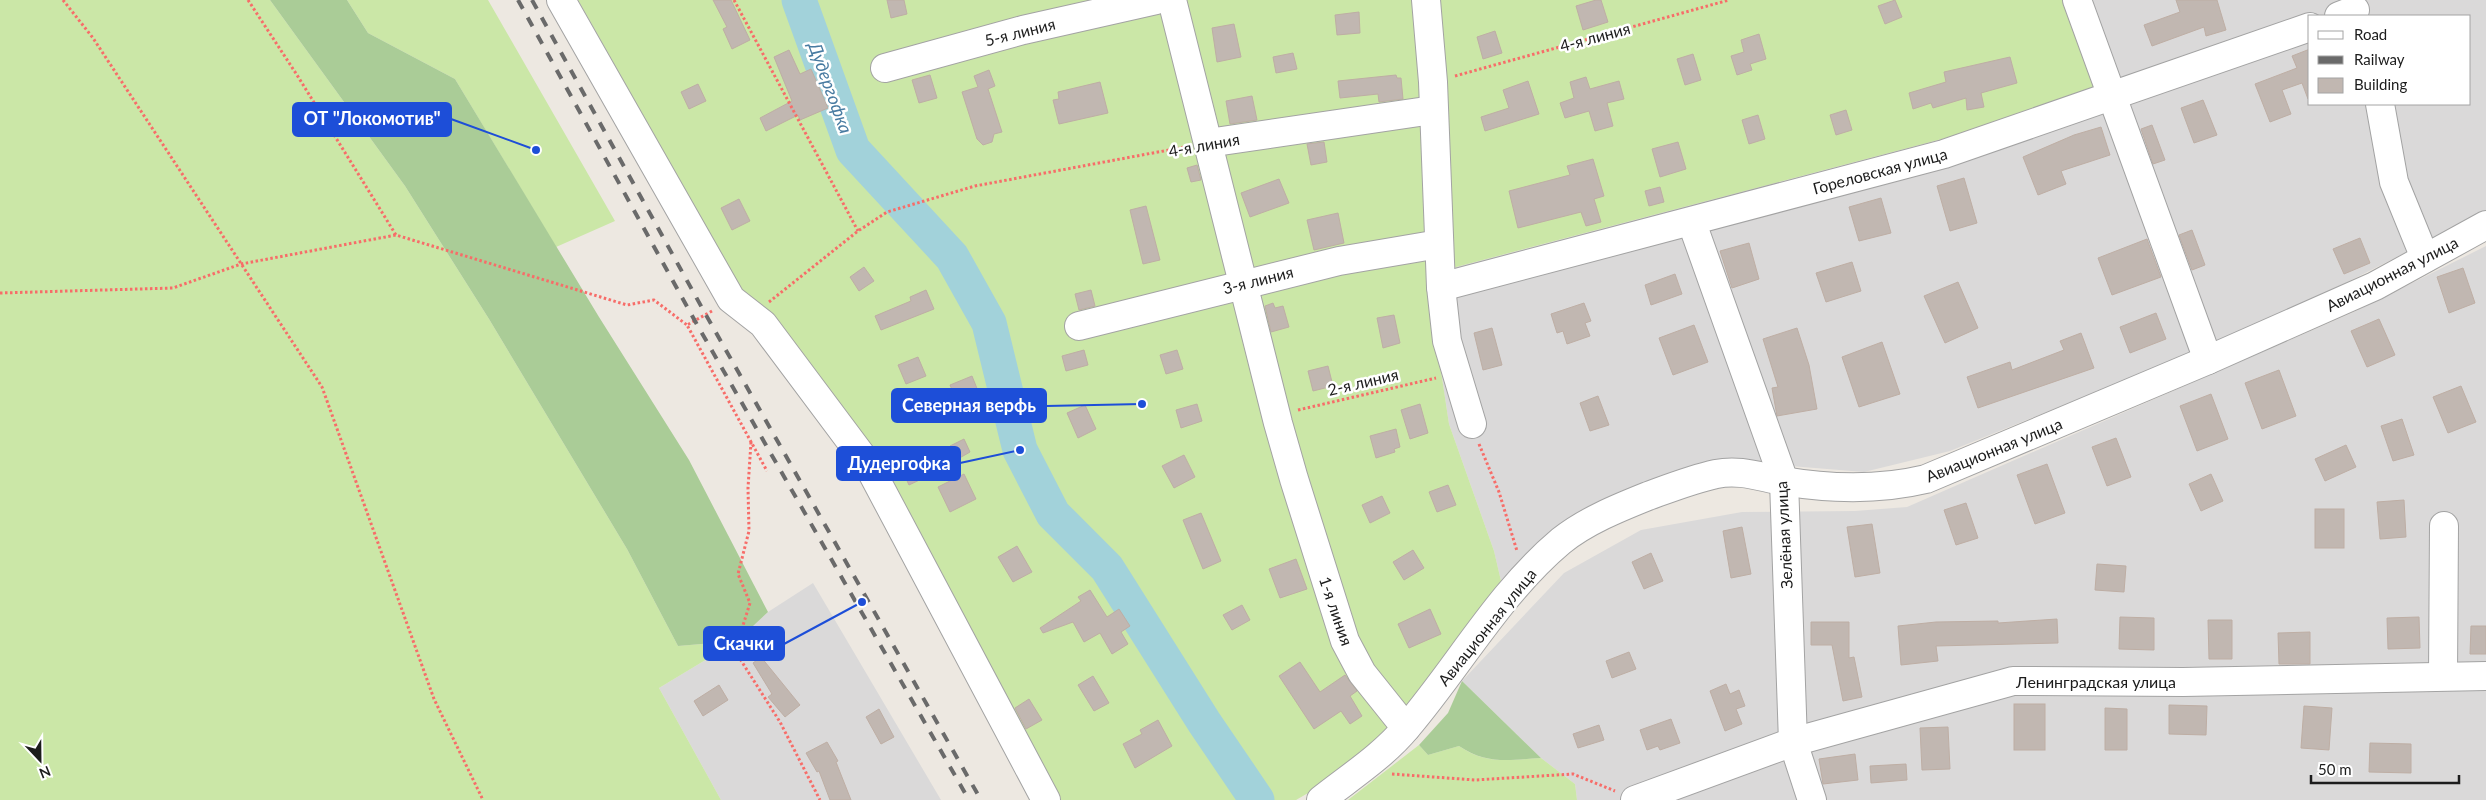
<svg xmlns="http://www.w3.org/2000/svg" width="2486" height="800" viewBox="0 0 2486 800" font-family="Lato,sans-serif">
<style>
.residential{fill:#dad9d9;fill-rule:evenodd}
.grass{fill:#cbe7a7}
.forest{fill:#aacc97}
.lines{fill:none;stroke-linecap:round;stroke-linejoin:round}
.river{stroke:#a2d2da;stroke-width:35}
.building{fill:#c1b7b1;stroke:#beaea4}
.minor-casing{stroke:#a3a3a3;stroke-width:30}
.path{stroke:#f76d69;stroke-width:3;stroke-dasharray:2.5 2.5;stroke-linecap:butt}
.minor{stroke:#fff;stroke-width:28}
.rail{stroke:#6a6a6a;stroke-width:4;stroke-dasharray:10 10;stroke-linecap:butt}
.labels{text-anchor:middle;stroke-width:5;stroke-linejoin:round;paint-order:stroke}
.street-label{font-size:16px;fill:#1c1c1c;stroke:#fff}
.water-label{font-size:18px;font-style:italic;fill:#487ba1;stroke:#fff}
.leader{fill:none;stroke:#1d4ed8;stroke-width:2}
.callout-dot{fill:#1d4ed8;stroke:#fff;stroke-width:2}
.callout{fill:#1d4ed8;stroke:#1d4ed8;stroke-width:2}
.callout-label{font-size:18px;text-anchor:middle;font-weight:bold;fill:#fff}
</style>
<rect width="100%" height="100%" fill="#ede8e1"/>
<g class="residential">
<path d="M 2066,0 L 2486,0 L 2486,212 L 2262,325 L 1950,451 L 1864,472 L 1729,461 L 1583,509 L 1501,581 L 1494,551 L 1449,424 L 1429,292 L 1441,271 L 1973,131 ZM 2310,16 L 2470,16 L 2470,104 L 2310,104 Z"/>
<polygon points="2486,246 2486,800 1577,800 1575,784 1541,758 1462,681 1564,573 1641,530 1742,512 1855,511 1907,507 2354,312"/>
<polygon points="813,583 941,800 721,800 659,688 737,641 768,612"/>
</g>
<g class="grass">
<polygon points="0,0 270,0 405,186 489,319 627,549 678,646 737,641 659,688 721,800 0,800"/>
<polygon points="347,0 488,0 615,221 556,247 455,79 368,33"/>
<polygon points="578,0 2066,0 2101,97 1441,271 1429,292 1449,424 1494,551 1501,581 1397,718 1391,734 1341,774 1296,800 1057,800 877,456 742,291"/>
<path d="M 1419,745 L 1428,755 L 1459,746 C 1486,765 1509,760 1541,758 L 1575,784 L 1577,800 L 1348,800 Z"/>
</g>
<g class="forest">
<polygon points="270,0 347,0 368,33 455,79 599,317 689,460 768,612 737,641 678,646 627,549 489,319 405,186"/>
<path d="M 1462,681 L 1541,758 C 1509,760 1487,765 1459,746 L 1428,755 L 1419,745 L 1448,713 Z"/>
</g>
<g class="lines">
<polyline class="river" points="799,0 853,150 952,257 989,323 1020,450 1053,514 1107,568 1204,722 1257,800"/>
</g>
<g class="building">
<polygon points="713,0 731,0 750,40 732,49 723,29 727,27"/>
<polygon points="887,0 904,0 907,14 891,18"/>
<polygon points="1596,0 1601,0 1608,22 1583,30 1576,6"/>
<polygon points="1895,0 1902,17 1885,24 1878,6"/>
<polygon points="2176,0 2217,0 2226,30 2206,36 2204,27 2152,46 2144,25 2180,12"/>
<polygon points="1359,12 1360,33 1337,35 1335,15"/>
<polygon points="1234,24 1241,57 1217,62 1212,28"/>
<polygon points="1495,31 1502,53 1483,59 1477,37"/>
<polygon points="1759,34 1766,59 1750,64 1752,70 1737,75 1731,56 1744,52 1741,40"/>
<polygon points="2310,49 2310,99 2308,99 2302,83 2282,90 2291,114 2270,122 2255,84 2297,68 2292,56"/>
<polygon points="789,50 800,74 811,69 828,108 800,120 798,115 766,131 760,118 792,101 774,57"/>
<polygon points="1293,53 1297,69 1276,73 1273,57"/>
<polygon points="1693,54 1701,80 1685,85 1677,59"/>
<polygon points="2010,57 2017,83 1981,93 1984,107 1967,110 1966,98 1933,108 1931,103 1913,109 1909,93 1946,82 1944,72"/>
<polygon points="989,70 995,86 988,89 1002,132 994,134 992,142 983,145 977,139 962,92 978,87 974,76"/>
<polygon points="930,75 937,98 919,103 912,80"/>
<polygon points="1396,75 1397,78 1401,78 1403,99 1379,102 1378,94 1340,98 1338,81"/>
<polygon points="1586,77 1590,89 1619,81 1624,99 1607,103 1613,126 1595,131 1589,111 1565,118 1560,103 1574,98 1570,82"/>
<polygon points="1528,81 1539,114 1485,131 1481,117 1509,108 1503,90"/>
<polygon points="1100,82 1108,113 1059,124 1053,100 1059,99 1058,92"/>
<polygon points="698,84 706,101 689,109 681,92"/>
<polygon points="1252,96 1257,120 1230,124 1226,101"/>
<polygon points="2203,100 2217,135 2194,143 2181,108"/>
<polygon points="1846,110 1852,130 1836,135 1830,115"/>
<polygon points="1758,115 1765,139 1749,144 1742,120"/>
<polygon points="2152,125 2165,160 2153,164 2141,129"/>
<polygon points="2101,127 2110,155 2061,171 2066,184 2038,195 2023,157 2074,135"/>
<polygon points="1324,142 1327,162 1311,165 1307,144"/>
<polygon points="1678,142 1686,169 1660,177 1652,149"/>
<polygon points="1593,159 1604,196 1594,199 1601,222 1586,226 1581,212 1518,228 1509,191 1570,175 1567,166"/>
<polygon points="1197,165 1201,180 1191,182 1187,168"/>
<polygon points="1964,178 1977,223 1950,231 1937,186"/>
<polygon points="1279,179 1289,203 1250,217 1241,193"/>
<polygon points="1660,187 1664,202 1649,206 1645,191"/>
<polygon points="1881,198 1891,233 1859,241 1849,207"/>
<polygon points="739,199 750,221 732,230 721,208"/>
<polygon points="1146,206 1160,260 1143,264 1130,210"/>
<polygon points="1338,213 1344,243 1314,250 1307,220"/>
<polygon points="2192,230 2205,265 2192,270 2179,235"/>
<polygon points="2360,238 2370,263 2344,274 2333,249"/>
<polygon points="2147,239 2161,277 2112,295 2098,258"/>
<polygon points="1749,243 1759,279 1732,288 1720,251"/>
<polygon points="1852,262 1861,291 1826,302 1816,273"/>
<polygon points="864,267 874,281 859,291 850,277"/>
<polygon points="2463,268 2475,303 2449,313 2437,277"/>
<polygon points="1675,274 1682,294 1651,305 1645,285"/>
<polygon points="1958,282 1978,328 1945,343 1924,296"/>
<polygon points="926,290 934,309 881,330 875,316 911,301 910,297"/>
<polygon points="1091,290 1095,306 1079,310 1075,294"/>
<polygon points="1273,303 1275,308 1283,306 1289,327 1271,332 1265,306"/>
<polygon points="1584,303 1591,321 1585,323 1590,336 1567,344 1563,331 1557,333 1551,314"/>
<polygon points="2156,313 2166,339 2130,353 2120,327"/>
<polygon points="1394,315 1400,343 1383,348 1377,318"/>
<polygon points="2379,319 2395,355 2367,367 2351,331"/>
<polygon points="1694,325 1708,362 1673,375 1659,338"/>
<polygon points="1492,328 1502,365 1483,370 1474,333"/>
<polygon points="1797,328 1809,365 1817,409 1777,416 1772,388 1778,387 1763,339"/>
<polygon points="2081,333 2094,368 1978,408 1967,377 2010,362 2012,370 2064,350 2060,341"/>
<polygon points="1882,342 1900,394 1859,407 1842,357"/>
<polygon points="1084,350 1088,365 1066,371 1062,356"/>
<polygon points="1177,350 1183,369 1166,374 1160,355"/>
<polygon points="918,357 926,376 906,384 898,365"/>
<polygon points="1328,366 1333,386 1313,391 1308,371"/>
<polygon points="2279,370 2296,416 2262,429 2245,383"/>
<polygon points="972,376 980,396 959,406 950,385"/>
<polygon points="2461,386 2476,422 2448,433 2433,397"/>
<polygon points="2211,394 2228,439 2197,451 2180,406"/>
<polygon points="1598,396 1609,425 1590,431 1580,403"/>
<polygon points="1197,404 1202,421 1181,428 1176,410"/>
<polygon points="1420,404 1428,433 1410,439 1401,410"/>
<polygon points="1085,405 1096,429 1078,438 1067,413"/>
<polygon points="2402,419 2414,455 2393,461 2381,426"/>
<polygon points="1396,429 1400,447 1394,449 1395,452 1376,458 1370,436"/>
<polygon points="2116,438 2131,477 2107,486 2092,447"/>
<polygon points="964,439 970,452 956,460 950,446"/>
<polygon points="2346,445 2356,467 2325,481 2315,459"/>
<polygon points="1184,455 1195,477 1174,488 1162,466"/>
<polygon points="921,456 930,475 909,485 900,466"/>
<polygon points="2047,464 2065,513 2035,524 2017,475"/>
<polygon points="964,474 976,499 950,512 938,487"/>
<polygon points="2211,474 2223,501 2201,511 2189,484"/>
<polygon points="1448,485 1456,505 1437,512 1429,492"/>
<polygon points="1382,496 1390,513 1370,523 1362,505"/>
<polygon points="2404,500 2406,537 2380,539 2377,502"/>
<polygon points="1966,503 1978,538 1956,545 1944,510"/>
<rect x="2315" y="509" width="29" height="39"/>
<polygon points="1201,513 1221,561 1203,569 1183,520"/>
<polygon points="1872,524 1880,573 1855,577 1847,527"/>
<polygon points="1742,527 1751,574 1731,578 1723,531"/>
<polygon points="1017,546 1032,572 1013,582 998,557"/>
<polygon points="1413,550 1424,568 1404,580 1393,562"/>
<polygon points="1651,553 1663,581 1644,589 1632,562"/>
<polygon points="1296,559 1307,589 1280,598 1269,569"/>
<polygon points="2097,564 2126,566 2124,592 2095,590"/>
<polygon points="1090,590 1107,617 1119,609 1130,626 1121,632 1128,644 1112,654 1100,633 1084,642 1073,622 1043,633 1040,628 1081,601 1078,597"/>
<polygon points="1242,605 1250,620 1232,630 1223,615"/>
<polygon points="1430,609 1441,634 1409,648 1398,624"/>
<polygon points="2120,617 2154,618 2154,650 2119,649"/>
<polygon points="2419,617 2420,648 2388,649 2387,618"/>
<polygon points="2057,619 2058,643 1936,646 1938,661 1901,665 1898,626 1936,622 1998,621 1998,623"/>
<polygon points="2208,620 2232,620 2232,659 2209,659"/>
<polygon points="1811,622 1849,622 1849,658 1854,657 1862,697 1843,701 1832,645 1811,645"/>
<polygon points="2471,626 2486,626 2486,654 2470,654"/>
<polygon points="2310,632 2310,664 2279,664 2278,633"/>
<polygon points="1629,652 1636,669 1612,678 1606,661"/>
<polygon points="761,657 800,705 785,717 768,697 772,694 753,663"/>
<polygon points="1300,662 1320,692 1345,675 1357,691 1350,696 1362,716 1350,724 1341,711 1314,729 1279,676"/>
<polygon points="1093,676 1109,703 1094,711 1078,685"/>
<polygon points="1726,684 1730,694 1739,690 1745,706 1736,709 1742,724 1725,731 1710,691"/>
<polygon points="719,685 728,700 703,716 694,701"/>
<polygon points="1029,699 1042,720 1026,729 1015,708"/>
<rect x="2014" y="704" width="31" height="46"/>
<polygon points="2169,705 2207,706 2206,735 2169,734"/>
<polygon points="2304,706 2332,708 2329,750 2301,748"/>
<polygon points="2105,708 2127,709 2127,750 2105,750"/>
<polygon points="879,709 894,737 881,744 866,717"/>
<polygon points="1671,719 1680,743 1660,750 1658,746 1647,750 1640,730"/>
<polygon points="1158,720 1172,746 1135,768 1123,744 1142,734 1140,730"/>
<polygon points="1599,725 1604,740 1578,748 1573,734"/>
<polygon points="1948,727 1950,769 1922,770 1920,728"/>
<polygon points="827,742 838,761 836,762 851,800 830,800 819,771 817,772 806,753"/>
<polygon points="2370,743 2411,744 2411,773 2369,772"/>
<polygon points="1855,754 1858,780 1823,784 1819,759"/>
<polygon points="1906,764 1907,780 1871,783 1870,766"/>
</g>
<g class="lines">
<defs>
<g id="minor">
<polyline points="561,0 731,299 763,324 867,463 1046,800"/>
<polyline points="1172,0 1278,423 1294,479 1345,641 1362,673 1406,728"/>
<polyline points="1426,0 1433,82 1441,287 1447,341 1472,424"/>
<polyline points="2077,0 2208,360"/>
<polyline points="2339,16 2355,10"/>
<polyline points="885,68 1023,30 1156,0"/>
<polyline points="2380,104 2394,182 2425,258"/>
<polyline points="1208,143 1433,110"/>
<polyline points="1692,223 1784,481 1793,742 1812,800"/>
<polyline points="1441,287 1944,154 2310,27"/>
<polyline points="1079,326 1339,261 1439,244"/>
<polyline points="2443,676 2444,526"/>
<path d="M 1321,800 C 1350,777 1383,756 1407,727 C 1459,666 1499,593 1561,541 C 1586,521 1618,508 1648,496 C 1670,488 1693,479 1716,474 C 1740,469 1760,477 1783,481 C 1830,489 1880,490 1926,479 L 2208,360 L 2375,286 L 2486,225"/>
<polyline points="1635,800 1793,742 2013,681 2183,682 2486,676"/>
</g>
</defs>
<use href="#minor" class="minor-casing"/>
<g class="path">
<polyline points="63,0 93,38 322,387 434,699 483,800"/>
<polyline points="248,0 297,75 396,235"/>
<polyline points="734,0 858,231"/>
<polyline points="1455,76 1729,0"/>
<polyline points="0,293 173,288 241,264 396,235 627,305 654,300 687,325"/>
<polyline points="769,302 858,231 887,212 975,186 1185,147"/>
<polyline points="712,311 687,325 767,471"/>
<polyline points="1298,410 1436,378"/>
<polyline points="751,442 748,488 749,531 738,574 750,603 735,651 780,722 820,800"/>
<polyline points="1479,444 1499,492 1517,551"/>
<polyline points="1392,774 1475,780 1573,774 1615,791"/>
</g>
<use href="#minor" class="minor"/>
<g class="rail">
<polyline points="518,0 695,321 969,800"/>
<polyline points="532,0 706,315 981,800"/>
</g>
</g>
<g class="labels">
<g class="street-label">
<text transform="translate(1020 32) rotate(-14)" y="6">5-я линия</text>
<text transform="translate(1595 37) rotate(-15)" y="6">4-я линия</text>
<text transform="translate(1204 145) rotate(-10)" y="6">4-я линия</text>
<text transform="translate(1880 171) rotate(-15)" y="6">Гореловская улица</text>
<text transform="translate(2392 274) rotate(-27)" y="6">Авиационная улица</text>
<text transform="translate(1258 280) rotate(-14)" y="6">3-я линия</text>
<text transform="translate(1363 382) rotate(-13)" y="6">2-я линия</text>
<text transform="translate(1994 450) rotate(-22)" y="6">Авиационная улица</text>
<text transform="translate(1784 535) rotate(-93)" y="6">Зелёная улица</text>
<text transform="translate(1336 611) rotate(71)" y="6">1-я линия</text>
<text transform="translate(1487 627) rotate(-51)" y="6">Авиационная улица</text>
<text x="2096" y="688">Ленинградская улица</text>
</g>
<g class="water-label">
<text transform="translate(830 88) rotate(70)" y="6">Дудергофка</text>
</g>
</g>
<path class="leader" d="M536 150L451 119M1142 404L1046 406M1020 450L960 463M862 602L784 644"/>
<g class="callout-dot">
<circle cx="536" cy="150" r="5"/>
<circle cx="1142" cy="404" r="5"/>
<circle cx="1020" cy="450" r="5"/>
<circle cx="862" cy="602" r="5"/>
</g>
<g class="callout">
<rect x="293" y="103" width="158" height="33" rx="5"/>
<rect x="892" y="389" width="154" height="33" rx="5"/>
<rect x="837" y="447" width="123" height="33" rx="5"/>
<rect x="704" y="627" width="80" height="33" rx="5"/>
</g>
<g class="callout-label">
<text x="372" y="125">ОТ "Локомотив"</text>
<text x="969" y="412">Северная верфь</text>
<text x="899" y="470">Дудергофка</text>
<text x="744" y="650">Скачки</text>
</g>
<rect x="2308" y="15" width="162" height="90" fill="#ffffff" stroke="#a4a4a4"/>
<rect x="2318" y="31" width="25" height="8" fill="#ffffff" stroke="#a4a4a4"/>
<text x="2354" y="40" font-size="15" fill="#1c1c1c">Road</text>
<rect x="2318" y="56" width="25" height="8" fill="#6a6a6a" stroke="#a4a4a4"/>
<text x="2354" y="65" font-size="15" fill="#1c1c1c">Railway</text>
<rect x="2318" y="78" width="25" height="15" fill="#c1b7b1" stroke="#a4a4a4"/>
<text x="2354" y="90" font-size="15" fill="#1c1c1c">Building</text>
<g transform="translate(40 760) rotate(158)" stroke="#ffffff" stroke-width="4" paint-order="stroke">
<path d="M0-4L9 19L0 12L-9 19Z" fill="#1c1c1c"/>
<text y="-8" font-size="14" font-weight="bold" text-anchor="middle" fill="#1c1c1c">N</text>
</g>
<path d="M2311 775v8h148v-8" fill="none" stroke="#1c1c1c" stroke-width="2.5"/>
<text x="2318" y="775" font-size="15" fill="#1c1c1c" stroke="#ffffff" stroke-width="4" paint-order="stroke">50 m</text>
</svg>
